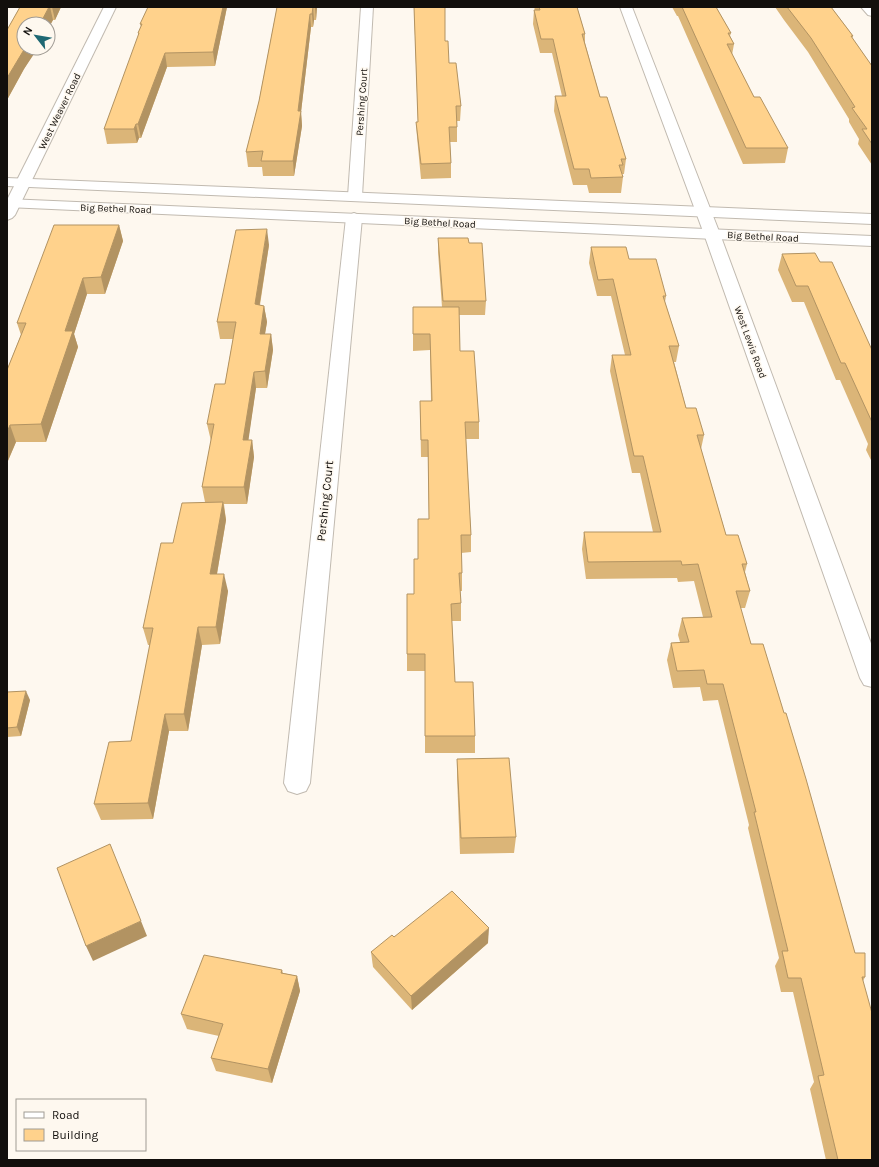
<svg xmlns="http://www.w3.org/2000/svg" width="879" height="1167" viewBox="0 0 879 1167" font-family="Karla,sans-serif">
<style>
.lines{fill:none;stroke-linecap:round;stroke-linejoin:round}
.minor-casing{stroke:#c1bab0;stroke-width:2}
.tertiary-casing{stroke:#c1bab0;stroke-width:2}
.secondary-casing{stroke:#c1bab0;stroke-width:2}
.minor{fill:#fff;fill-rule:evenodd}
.tertiary{fill:#fff;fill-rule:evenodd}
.secondary{fill:#fff;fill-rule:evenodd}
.wall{fill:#dbb578}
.shaded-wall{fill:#b29362}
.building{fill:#ffd28c;stroke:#b29362}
.labels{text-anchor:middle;stroke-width:3;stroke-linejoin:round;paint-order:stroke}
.far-street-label{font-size:10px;fill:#120f0c;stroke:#fef8ef}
.street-label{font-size:12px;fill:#120f0c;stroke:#fef8ef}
</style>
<rect width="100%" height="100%" fill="#fef8ef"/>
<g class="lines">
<defs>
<g id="minor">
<polygon points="361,7 373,7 362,196 360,199 355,200 350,199 348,196"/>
<polygon points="620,7 632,7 720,234 872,646 872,687 864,685 860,678 704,234"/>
<polygon points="861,7 872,7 872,16 868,15"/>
<polygon points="354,213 359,215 362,218 310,783 306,791 297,794 288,791 284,783 346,218 349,215"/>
</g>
<polygon id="tertiary" points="104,7 116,7 15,215 12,218 7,220 7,200"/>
<g id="secondary">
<polygon points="7,178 872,214 872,224 7,186"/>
<polygon points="7,199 872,236 872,246 7,207"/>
</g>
</defs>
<use href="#minor" class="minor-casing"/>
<use href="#tertiary" class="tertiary-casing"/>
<use href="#secondary" class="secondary-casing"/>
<use href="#minor" class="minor"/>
<use href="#tertiary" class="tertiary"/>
<use href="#secondary" class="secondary"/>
</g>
<g class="wall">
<polygon points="20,7 61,7 55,20 53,20 24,69 7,100 7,30"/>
<polygon points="227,7 215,66 167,67 141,138 139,138 137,143 107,144 104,129 139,36 138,33 141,27 140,24"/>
<polygon points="277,7 317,7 316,20 314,20 313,27 311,27 301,112 302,126 294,176 263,176 262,167 248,167 246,152 259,101"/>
<polygon points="414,7 445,41 449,63 461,106 460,121 457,121 457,142 450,142 451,163 451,178 421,179 417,137 416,122 418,122"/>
<polygon points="534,7 577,7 585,34 585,43 600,97 626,159 624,174 622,174 623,177 621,193 589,193 587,185 573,185 554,111 555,96 562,96 552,53 540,53 533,24 534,10 535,10"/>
<polygon points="672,7 716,7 731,33 730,36 734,44 732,55 754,97 788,148 785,163 743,164 678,16 677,16"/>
<polygon points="775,7 831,7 853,36 852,38 872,66 872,165 858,144 859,139 849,122 849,119 808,52 784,20"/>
<polygon points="119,225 123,241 105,294 87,294 74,334 78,347 46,442 16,442 7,463 7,370 21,335 17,323"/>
<polygon points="438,238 469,243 486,301 485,315 459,315 460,351 479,422 479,439 466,439 471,535 471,552 461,553 462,573 462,591 460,591 461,603 461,621 452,621 455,682 475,736 475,753 425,753 425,671 407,671 407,654 418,559 429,519 428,457 421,457 420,401 431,401 430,350 413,351 413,334 442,307 438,252"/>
<polygon points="269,245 260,305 264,306 267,322 265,334 271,334 273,350 267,388 256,388 248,440 252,440 254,457 247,504 224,504 226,520 217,574 228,591 220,644 202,645 188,731 169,731 153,819 101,820 94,804 131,741 150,645 148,645 143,628 173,543 205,502 202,487 211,441 207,424 225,384 233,339 220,339 217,322"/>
<polygon points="591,247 629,259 666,296 665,302 679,346 676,362 674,362 686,408 704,435 701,449 726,535 747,564 745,572 750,591 745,608 740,608 751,644 855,953 865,977 863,981 872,1160 826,1160 810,1089 814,1082 793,992 781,992 775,966 779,958 748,828 749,825 718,700 703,701 700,687 673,688 667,660 671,643 680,642 678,635 682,618 703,617 694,581 678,582 677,578 586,579 582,549 584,532 653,532 640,473 632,473 610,371 612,355 625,355 611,296 597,296 589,263"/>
<polygon points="782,254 820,262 872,350 872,462 866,450 868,444 840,380 836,380 804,302 792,302 778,270"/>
<polygon points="7,692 30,700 21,736 7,737"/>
<polygon points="457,759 516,837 514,853 460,854 457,776"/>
<polygon points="394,937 488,943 412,1010 373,967 371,952"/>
<polygon points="282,970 283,973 297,976 300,991 272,1083 216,1071 211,1058 219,1036 187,1029 181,1014"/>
</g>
<g class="shaded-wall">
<polygon points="49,7 50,7 53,20 48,29 48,24 40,24"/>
<polygon points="52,7 61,7 55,20"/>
<polygon points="223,7 227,7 215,66 213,52"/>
<polygon points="313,7 314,20 313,27 312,14"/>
<polygon points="315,7 317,7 316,20"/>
<polygon points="310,14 311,27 301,112 302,126 294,176 293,161 298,111"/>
<polygon points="25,48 38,48 24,69 7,100 7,78"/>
<polygon points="165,53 167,67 141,138 138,124"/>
<polygon points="136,124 139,138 137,143 134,129"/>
<polygon points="119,225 123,241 105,294 101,277"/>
<polygon points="267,229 269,245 257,321 255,304"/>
<polygon points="83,278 87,294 74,334 78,347 46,442 41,424 65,331"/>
<polygon points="264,306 267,322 262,351 260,334"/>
<polygon points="271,334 273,350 267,388 265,371"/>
<polygon points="254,372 256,388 246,457 243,440"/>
<polygon points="10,425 16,442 7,463 7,432"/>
<polygon points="252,440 254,457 247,504 244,487"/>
<polygon points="223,502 226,520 214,591 210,574"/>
<polygon points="224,574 228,591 220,644 216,627"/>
<polygon points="198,627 202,645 188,731 184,714"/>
<polygon points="26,691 30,700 21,736 17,727"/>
<polygon points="165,714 169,731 153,819 148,803"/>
<polygon points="141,921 147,936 93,961 86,946"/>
<polygon points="489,928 488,943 412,1010 411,996"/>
<polygon points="297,976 300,991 272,1083 268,1069"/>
</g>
<g class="building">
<polygon points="20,7 49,7 40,24 24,24 24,48 25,48 7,78 7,30"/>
<polygon points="148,7 223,7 213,52 165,53 138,124 136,124 134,129 104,129 139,33 138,33 142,24 140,24"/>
<polygon points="277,7 313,7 312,14 310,14 298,111 301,111 293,161 261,161 263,151 246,152 259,101"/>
<polygon points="414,7 445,7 445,41 448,41 449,63 456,63 461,106 456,106 457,127 449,127 451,163 421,164 416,122 418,122"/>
<polygon points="539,7 577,7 585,34 582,34 600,97 607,97 626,159 621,159 623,165 619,165 623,177 591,178 589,169 574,169 555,96 566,96 553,39 541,39 534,10 540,10"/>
<polygon points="682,7 716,7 731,33 728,33 734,44 727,44 754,97 760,97 788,148 746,148"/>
<polygon points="787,7 831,7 853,36 851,36 872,66 872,144 862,129 867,129 852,108 855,107 811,38"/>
<polygon points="54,225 119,225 101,277 83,278 65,331 73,331 41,424 10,425 7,432 7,370 26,323 17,323"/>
<polygon points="267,229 255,304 264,306 260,334 271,334 265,371 254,372 243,440 252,440 244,487 202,487 214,424 207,424 215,384 225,384 236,322 217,322 236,230"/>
<polygon points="438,238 468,238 469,243 482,243 486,301 443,301"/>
<polygon points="591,247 626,247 629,259 656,259 666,296 663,296 679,346 669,346 686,408 696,408 704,435 697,435 726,535 738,535 747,564 742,564 750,591 736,591 751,644 763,644 784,713 786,713 806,779 855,953 865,953 865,977 862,977 872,1013 872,1160 838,1160 818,1076 824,1075 801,978 788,978 782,951 788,951 754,812 756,812 723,684 707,684 704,670 677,671 671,643 689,642 682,618 712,617 698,564 682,565 681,561 588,562 584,532 661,532 643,456 634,456 612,355 631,355 613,279 598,280"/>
<polygon points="815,253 820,262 832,262 872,350 872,422 845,363 841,363 808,286 796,286 782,254"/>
<polygon points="413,307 459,307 460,351 474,351 479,422 465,422 471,535 461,535 462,573 459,573 461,603 451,604 455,682 473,682 475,736 425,736 425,654 407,654 407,594 414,594 414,559 418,559 418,519 429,519 428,440 421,440 420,401 432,401 430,334 413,334"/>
<polygon points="223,502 210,574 224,574 216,627 198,627 184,714 165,714 148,803 94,804 109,742 131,741 153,628 143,628 161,543 173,543 182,503"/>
<polygon points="26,691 17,727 7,728 7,692"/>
<polygon points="509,758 516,837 461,838 457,759"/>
<polygon points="110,844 141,921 86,946 57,868"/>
<polygon points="452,891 489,928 411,996 371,952 392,935 394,937"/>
<polygon points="204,955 282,970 281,973 297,976 268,1069 211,1058 223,1024 181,1014"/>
</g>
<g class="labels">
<g class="far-street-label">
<text transform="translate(361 102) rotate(-86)" y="4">Pershing Court</text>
<text transform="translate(59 111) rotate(-64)" y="4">West Weaver Road</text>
<text transform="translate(116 208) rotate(2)" y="4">Big Bethel Road</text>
<text transform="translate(440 222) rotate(3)" y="4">Big Bethel Road</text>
<text transform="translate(763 236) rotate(3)" y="4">Big Bethel Road</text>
<text transform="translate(751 342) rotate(70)" y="4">West Lewis Road</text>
</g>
<g class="street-label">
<text transform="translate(325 501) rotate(-84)" y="4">Pershing Court</text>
</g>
</g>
<rect width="879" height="1167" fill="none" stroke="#120f0c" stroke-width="16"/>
<rect x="16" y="1099" width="130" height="52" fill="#fef8ef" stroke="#a09b94"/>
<rect x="24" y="1112" width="20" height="6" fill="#ffffff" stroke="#a09b94"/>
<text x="52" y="1119" font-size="12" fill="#120f0c">Road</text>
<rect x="24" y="1129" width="20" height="12" fill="#ffd28c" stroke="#a09b94"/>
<text x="52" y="1139" font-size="12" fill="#120f0c">Building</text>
<g transform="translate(36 36) rotate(301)"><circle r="19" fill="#fef8ef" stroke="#a09b94"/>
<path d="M0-3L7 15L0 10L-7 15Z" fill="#1e6873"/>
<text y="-6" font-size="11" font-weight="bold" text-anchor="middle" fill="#120f0c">N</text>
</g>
</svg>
